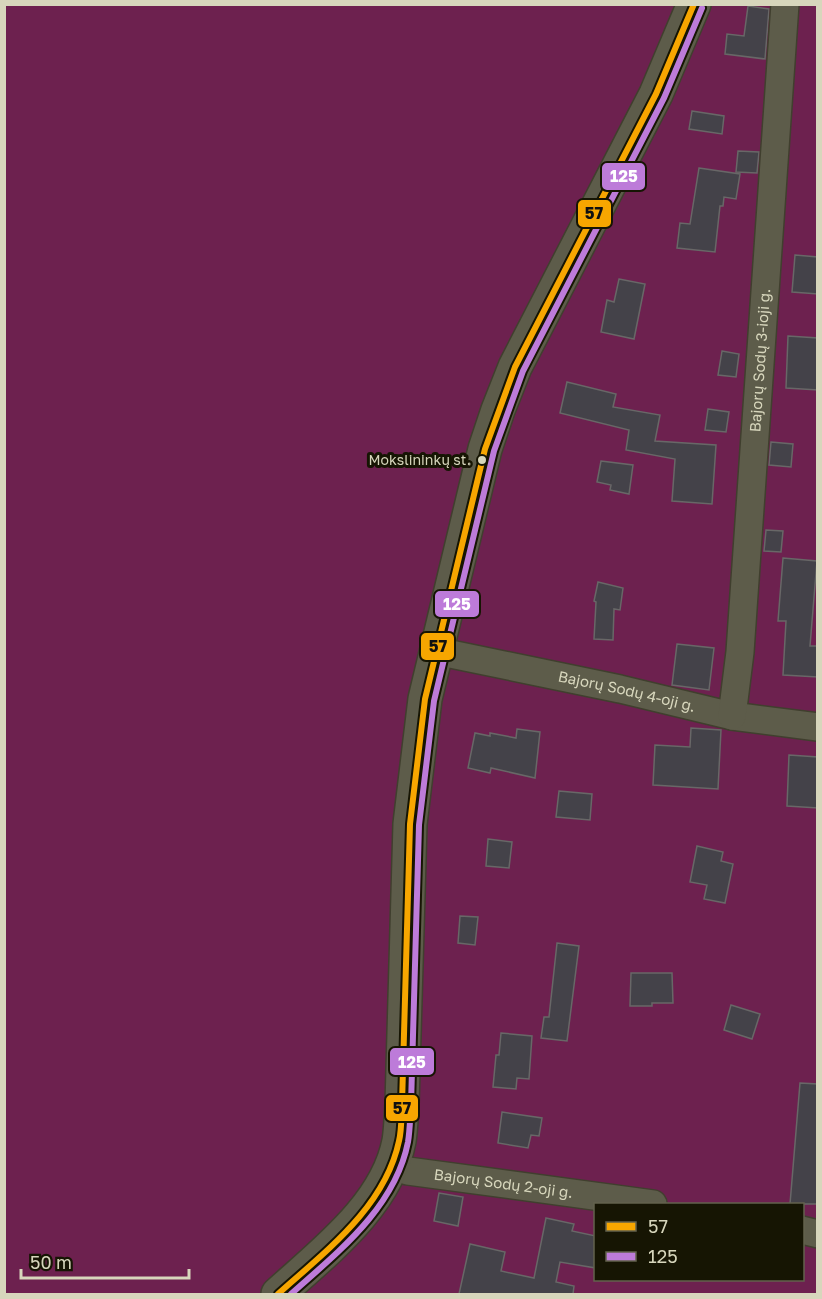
<svg xmlns="http://www.w3.org/2000/svg" width="822" height="1299" viewBox="0 0 822 1299" font-family="'Golos Text',sans-serif">
<style>
.green{fill:#6d214f;fill-rule:evenodd}
.building{fill:#444249;stroke:#686767;stroke-width:1.5}
.lines{fill:none;stroke-linecap:round;stroke-linejoin:round}
.minor-casing{stroke:#403f2e;stroke-width:30}
.tertiary-casing{stroke:#403f2e;stroke-width:36}
.minor{stroke:#5d5c4a;stroke-width:27}
.tertiary{stroke:#5d5c4a;stroke-width:33}
.bus-1-casing{stroke:#161503;stroke-width:10}
.bus-2-casing{stroke:#161503;stroke-width:10}
.bus-1{stroke:#f7a600;stroke-width:6}
.bus-2{stroke:#bd7bd9;stroke-width:6}
.bus-dot{fill:#d7d6bc;stroke:#161503;stroke-width:2}
.labels{text-anchor:middle;stroke-width:6;stroke-linejoin:round;paint-order:stroke}
.bus-label{font-size:14px;fill:#d7d6bc;stroke:#161503;text-anchor:end}
.street-label{font-size:15px;fill:#d7d6bc;stroke:#161503}
.line-badge{stroke:#161503;stroke-width:2}
.badge-label{font-size:16px;text-anchor:middle;font-weight:bold;fill:#fff}
.pale-badge-label{font-size:16px;text-anchor:middle;font-weight:bold;fill:#111}
</style>
<rect width="100%" height="100%" fill="#262510"/>
<path class="green" d="M 5,5 L 817,5 L 817,1294 L 5,1294 ZM 596,1204 L 802,1204 L 802,1280 L 596,1280 Z"/>
<g class="building">
<polygon points="748,6 769,9 765,59 725,54 727,34 744,36"/>
<polygon points="692,111 724,116 722,134 689,129"/>
<polygon points="738,151 759,152 757,173 736,172"/>
<polygon points="699,168 740,174 736,199 724,197 723,206 720,206 715,252 677,248 680,223 690,224"/>
<polygon points="795,255 818,257 818,294 792,292"/>
<polygon points="619,279 645,284 634,339 601,332 607,300 614,302"/>
<polygon points="788,336 818,338 818,390 786,388"/>
<polygon points="722,351 739,354 736,377 718,375"/>
<polygon points="567,382 616,394 613,407 660,415 655,441 716,445 712,504 672,501 675,459 626,450 629,430 560,413"/>
<polygon points="708,409 729,412 726,432 705,430"/>
<polygon points="771,442 793,444 791,467 769,465"/>
<polygon points="601,461 633,465 629,494 610,490 611,485 597,482"/>
<polygon points="766,530 783,531 781,552 764,551"/>
<polygon points="783,558 817,561 810,646 818,646 818,677 783,675 786,621 778,621"/>
<polygon points="598,582 623,588 620,610 614,609 613,640 594,639 596,602 594,601"/>
<polygon points="677,644 714,648 709,690 672,685"/>
<polygon points="691,728 721,730 718,789 653,785 655,745 690,747"/>
<polygon points="517,729 540,732 535,778 491,768 490,773 468,768 475,733 490,736 490,733 516,738"/>
<polygon points="789,755 818,757 818,808 787,806"/>
<polygon points="559,791 592,794 590,820 556,817"/>
<polygon points="488,839 512,842 509,868 486,866"/>
<polygon points="697,846 723,852 721,861 733,864 725,903 704,899 707,885 690,882"/>
<polygon points="460,916 478,917 475,945 458,943"/>
<polygon points="557,943 579,946 567,1041 541,1038 544,1017 549,1017"/>
<polygon points="631,973 672,973 673,1003 652,1003 652,1006 630,1006"/>
<polygon points="731,1005 760,1014 752,1039 724,1030"/>
<polygon points="501,1033 532,1036 529,1079 517,1078 516,1089 493,1087 496,1055 499,1055"/>
<polygon points="800,1083 818,1084 818,1204 790,1204"/>
<polygon points="502,1112 542,1118 539,1136 531,1135 528,1148 498,1143"/>
<polygon points="439,1193 463,1197 458,1226 434,1221"/>
<polygon points="546,1218 574,1224 572,1231 596,1236 596,1268 560,1262 556,1282 574,1286 573,1294 459,1294 470,1244 505,1252 501,1271 534,1278"/>
</g>
<g class="lines">
<defs>
<g id="minor">
<path id="s1" d="M 436,651 L 620,689 L 732,716 L 818,727"/>
<path id="s2" d="M 732,716 L 740,652 L 785,4"/>
<path id="s3" d="M 391,1166 L 408,1171 L 653,1204"/>
<polyline points="802,1230 818,1234"/>
</g>
<path id="tertiary" d="M 278,1294 C 323,1253 387,1205 399,1141 C 401,1129 401,1116 402,1104 L 410,824 L 425,699 L 485,449 L 498,410 L 515,367 L 656,94 L 694,4"/>
</defs>
<use href="#minor" class="minor-casing"/>
<use href="#tertiary" class="tertiary-casing"/>
<use href="#minor" class="minor"/>
<use href="#tertiary" class="tertiary"/>
<defs>
<path id="bus-1" d="M 278,1294 C 326,1251 385,1207 399,1141 C 402,1129 401,1116 402,1104 L 410,824 L 425,699 L 485,449 L 515,367 L 656,94 L 694,4"/>
<path id="bus-2" d="M 291,1294 C 338,1252 395,1208 408,1142 C 410,1130 410,1117 411,1105 L 419,825 L 434,701 L 494,451 L 523,371 L 664,98 L 702,8"/>
</defs>
<use href="#bus-1" class="bus-1-casing"/>
<use href="#bus-2" class="bus-2-casing"/>
<use href="#bus-1" class="bus-1"/>
<use href="#bus-2" class="bus-2"/>
</g>
<circle class="bus-dot" cx="482" cy="460" r="5"/>
<g class="labels">
<g class="bus-label">
<text x="471" y="465">Mokslininkų st.</text>
</g>
<g class="street-label">
<text dy="5" stroke="none"><textPath href="#s2" startOffset="357">Bajorų Sodų 3-ioji g.</textPath></text>
<text dy="5" stroke="none"><textPath href="#s1" startOffset="195">Bajorų Sodų 4-oji g.</textPath></text>
<text dy="5" stroke="none"><textPath href="#s3" startOffset="114">Bajorų Sodų 2-oji g.</textPath></text>
</g>
</g>
<g class="line-badge">
<rect x="601" y="162" width="45" height="29" rx="6" fill="#bd7bd9"/>
<rect x="577" y="199" width="35" height="29" rx="6" fill="#f7a600"/>
<rect x="434" y="590" width="46" height="28" rx="6" fill="#bd7bd9"/>
<rect x="420" y="632" width="35" height="29" rx="6" fill="#f7a600"/>
<rect x="389" y="1047" width="46" height="29" rx="6" fill="#bd7bd9"/>
<rect x="385" y="1094" width="34" height="28" rx="6" fill="#f7a600"/>
</g>
<g class="badge-label">
<text x="624" y="182">125</text>
<text x="457" y="610">125</text>
<text x="412" y="1068">125</text>
</g>
<g class="pale-badge-label">
<text x="594" y="219">57</text>
<text x="438" y="652">57</text>
<text x="402" y="1114">57</text>
</g>
<rect width="822" height="1299" fill="none" stroke="#d7d6bc" stroke-width="12"/>
<rect x="594" y="1203" width="210" height="78" fill="#161503" stroke="#63624d" stroke-width="1.5"/>
<rect x="606" y="1222" width="30" height="9" fill="#f7a600" stroke="#63624d" stroke-width="1.5"/>
<text x="648" y="1233" font-size="18" fill="#d7d6bc">57</text>
<rect x="606" y="1252" width="30" height="9" fill="#bd7bd9" stroke="#63624d" stroke-width="1.5"/>
<text x="648" y="1263" font-size="18" fill="#d7d6bc">125</text>
<path d="M21 1269v9h168v-9" fill="none" stroke="#d7d6bc" stroke-width="3"/>
<text x="30" y="1269" font-size="18" fill="#d7d6bc" stroke="#161503" stroke-width="4.5" paint-order="stroke">50 m</text>
</svg>
